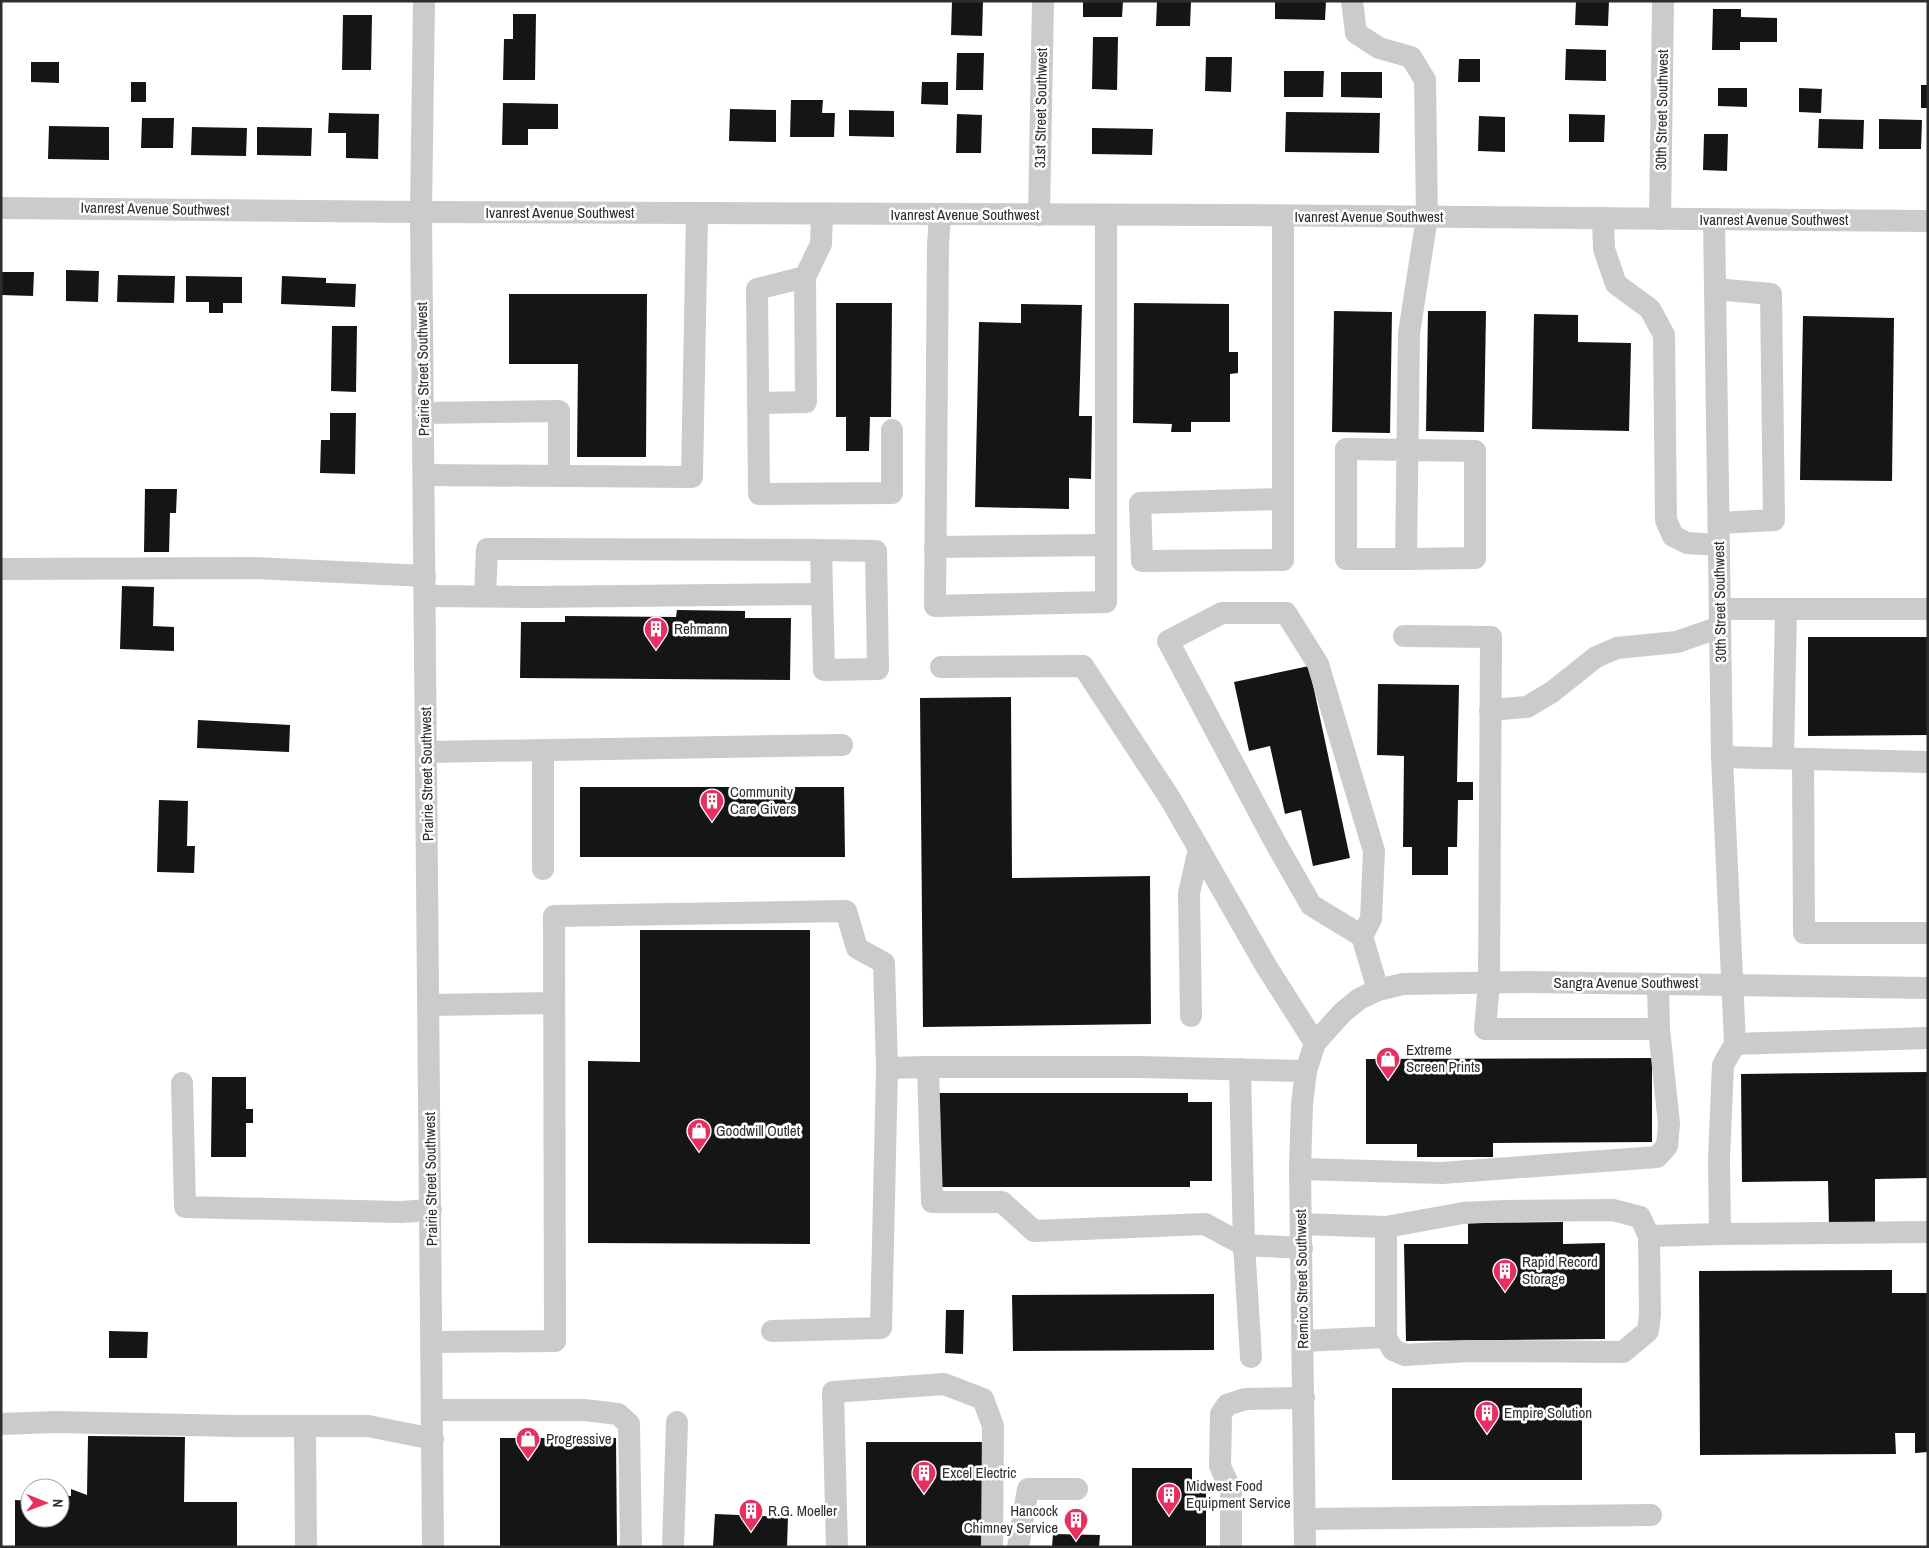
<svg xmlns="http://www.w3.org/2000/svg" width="1929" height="1548" viewBox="0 0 1929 1548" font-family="'Archivo Narrow',sans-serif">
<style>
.building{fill:#151515}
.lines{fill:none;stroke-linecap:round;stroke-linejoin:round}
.minor{stroke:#cbcbcb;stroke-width:22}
.labels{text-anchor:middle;stroke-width:5;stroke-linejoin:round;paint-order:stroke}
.street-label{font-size:15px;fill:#2e2e2e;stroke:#fff}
.poi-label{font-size:15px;fill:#2e2e2e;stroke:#fff;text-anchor:start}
</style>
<rect width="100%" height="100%" fill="#fff"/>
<g class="building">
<polygon points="952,1 983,1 982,36 951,35"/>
<polygon points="1083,1 1123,1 1122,17 1083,17"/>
<polygon points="1157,1 1191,1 1190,26 1156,26"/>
<polygon points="1275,1 1326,1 1325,20 1275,19"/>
<polygon points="1576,1 1609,1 1608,26 1575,25"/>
<polygon points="1713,9 1741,9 1741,17 1777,18 1777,42 1740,42 1740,50 1712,50"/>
<polygon points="513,14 536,14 535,80 503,80 504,39 513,39"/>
<polygon points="343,15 372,15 371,70 342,70"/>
<polygon points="1093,37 1118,37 1117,90 1092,89"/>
<polygon points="1566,49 1606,50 1606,81 1565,80"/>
<polygon points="957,53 984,53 983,90 956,90"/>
<polygon points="1206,57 1232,57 1231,92 1205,91"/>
<polygon points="1459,59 1480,59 1480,82 1458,82"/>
<polygon points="31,62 59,62 59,83 31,82"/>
<polygon points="1284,71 1324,71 1323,97 1284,97"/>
<polygon points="1341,72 1382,72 1382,98 1341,97"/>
<rect x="131" y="82" width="15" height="20"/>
<polygon points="922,82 948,82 948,105 921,104"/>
<rect x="1921" y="85" width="7" height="23"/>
<polygon points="1718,88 1747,88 1747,107 1718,106"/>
<polygon points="1799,88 1822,89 1821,113 1799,112"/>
<polygon points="791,100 823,100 822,113 835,113 834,137 790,137"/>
<polygon points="503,103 558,104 558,129 528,129 528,145 502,145"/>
<polygon points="730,109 776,110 776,142 729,141"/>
<polygon points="849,110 894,111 894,137 849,136"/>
<polygon points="1286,112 1380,113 1379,153 1285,152"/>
<polygon points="329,113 379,114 378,159 346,158 346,133 328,133"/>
<polygon points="957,114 982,115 981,153 956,153"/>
<polygon points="1569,114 1605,115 1604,142 1569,142"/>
<polygon points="1479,116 1505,117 1505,152 1478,151"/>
<polygon points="142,118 174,118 173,148 141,148"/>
<polygon points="1819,119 1864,120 1863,149 1818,148"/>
<polygon points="1879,119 1922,120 1921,149 1879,149"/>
<polygon points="49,126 109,127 109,160 48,159"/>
<polygon points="192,127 247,128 246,156 191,155"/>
<polygon points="257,127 312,128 311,156 257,155"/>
<polygon points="1092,128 1153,129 1152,155 1092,154"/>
<polygon points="1704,134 1728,134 1727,171 1703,170"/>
<polygon points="66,270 99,271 98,302 66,301"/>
<polygon points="1,272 34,272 33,296 1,295"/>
<polygon points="118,275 175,276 174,303 117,302"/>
<polygon points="186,276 242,277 242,303 223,303 223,313 209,313 209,302 186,302"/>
<polygon points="282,276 326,278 326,283 356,284 355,307 281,304"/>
<polygon points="509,294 647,294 646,457 577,457 578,364 509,364"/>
<polygon points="836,303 892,303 891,417 870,417 869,451 846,451 846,417 836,417"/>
<polygon points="1134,303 1229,304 1229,352 1238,352 1238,373 1230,374 1230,422 1191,422 1191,432 1171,432 1172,424 1133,423"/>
<polygon points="1021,304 1082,305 1079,416 1092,416 1091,479 1069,478 1069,509 975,507 979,322 1021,323"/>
<polygon points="1334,311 1392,312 1390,433 1332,432"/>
<polygon points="1428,311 1486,311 1484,432 1426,431"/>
<polygon points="1534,314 1578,315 1578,342 1631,343 1629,431 1532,429"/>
<polygon points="1803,316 1894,318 1892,481 1800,480"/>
<polygon points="332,326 357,326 356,392 331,391"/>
<polygon points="330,413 356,413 355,474 320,473 321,440 330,440"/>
<polygon points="145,489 177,489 176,513 170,513 169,552 144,552"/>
<polygon points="122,586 154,587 153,626 174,627 174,651 120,649"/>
<polygon points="677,610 745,611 745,618 791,618 790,680 520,678 521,622 565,622 565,616 676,617"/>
<polygon points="1808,637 1928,637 1928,735 1808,736"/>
<polygon points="1309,666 1350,858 1313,866 1301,810 1285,814 1270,746 1249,751 1234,682"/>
<polygon points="1378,684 1459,685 1457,782 1473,782 1473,800 1458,800 1457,847 1448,847 1448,875 1412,875 1412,847 1403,847 1404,756 1377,755"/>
<polygon points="1011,697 1012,878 1150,876 1151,1024 923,1027 920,698"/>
<polygon points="198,720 290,725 289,752 197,748"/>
<polygon points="580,787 844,787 845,857 580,857"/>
<polygon points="159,800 188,801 187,846 195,846 194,873 157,872"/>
<polygon points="640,930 810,930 810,1244 588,1243 588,1061 640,1062"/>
<polygon points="1652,1058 1652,1142 1493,1143 1493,1157 1417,1157 1417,1144 1366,1144 1366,1059"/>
<polygon points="1928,1072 1928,1178 1875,1179 1875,1226 1829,1226 1828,1181 1742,1182 1741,1074"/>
<polygon points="212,1077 246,1077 246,1109 253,1109 253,1123 246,1123 246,1157 211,1157"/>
<polygon points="939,1093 1188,1093 1188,1102 1212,1102 1212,1181 1190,1181 1190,1187 939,1187"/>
<polygon points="1563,1222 1563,1244 1605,1243 1605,1339 1406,1341 1404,1244 1468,1244 1468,1223"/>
<polygon points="1892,1270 1892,1293 1928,1293 1928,1452 1915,1453 1915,1433 1895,1433 1896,1454 1700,1455 1699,1271"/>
<polygon points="1214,1294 1214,1350 1013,1351 1012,1295"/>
<polygon points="946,1310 964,1310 963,1354 945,1353"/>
<polygon points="109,1331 148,1332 147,1358 109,1358"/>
<rect x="1392" y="1388" width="190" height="92"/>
<polygon points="88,1436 185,1437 184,1502 237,1502 237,1547 15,1547 15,1500 30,1501 30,1518 60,1518 60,1495 71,1496 71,1489 87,1495"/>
<polygon points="500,1438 616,1438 617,1547 500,1547"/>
<rect x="866" y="1442" width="116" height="105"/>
<polygon points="1132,1468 1192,1468 1192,1485 1206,1485 1206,1547 1132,1547"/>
<polygon points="715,1514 788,1517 787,1547 713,1547"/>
<polygon points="1053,1534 1100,1535 1099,1547 1052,1547"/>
</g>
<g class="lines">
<g class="minor">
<polyline points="424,1 421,212 433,1547"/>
<polyline points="1352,1 1356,33 1379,48 1411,57 1425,80 1427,217 1409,333 1406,559 1475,558 1475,451 1346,449 1346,559 1406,559"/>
<polyline points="1,208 421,212 1230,215 1928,221"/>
<polyline points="822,214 821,244 805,277 757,289 759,494 892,493 892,430"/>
<polyline points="1039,215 1043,1"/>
<polyline points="1603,218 1604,249 1616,284 1650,309 1664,335 1666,520 1673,536 1687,543 1719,545"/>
<polyline points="1660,219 1663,1"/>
<polyline points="1714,219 1722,757 1735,1044 1723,1065 1719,1159 1720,1234 1928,1232"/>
<polyline points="1715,289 1771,294 1774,520 1719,523"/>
<polyline points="758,403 806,402 805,277"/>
<polyline points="423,413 559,411 559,476"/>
<polyline points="425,475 692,477 697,214"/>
<polyline points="1282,499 1140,503 1142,561 1283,560 1283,216"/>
<polyline points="1106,545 1106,215"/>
<polyline points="935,547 1106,545 1106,602 935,606 938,245 940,215"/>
<polyline points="1,569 253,568 425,576"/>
<polyline points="425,596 531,597 822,594"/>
<polyline points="485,596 487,549 821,550 876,551 878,669 824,670 821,550"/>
<polyline points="1720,609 1928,609"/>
<polyline points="1404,636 1491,637 1489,983 1485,1029 1659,1029 1658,984"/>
<polyline points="941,667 1083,666 1171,800 1266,966 1315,1043"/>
<polyline points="1490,710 1527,707 1552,692 1596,657 1617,648 1677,642 1720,627"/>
<polyline points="543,750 543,869"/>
<polyline points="427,752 842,745"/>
<polyline points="1722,757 1928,762"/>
<polyline points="1783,758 1786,609"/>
<polyline points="1803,759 1804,933 1928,933"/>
<polyline points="1362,936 1371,919 1374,851 1318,664 1286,613 1222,613 1168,641 1275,842 1311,905 1362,936 1378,990"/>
<polyline points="429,1005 554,1003"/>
<polyline points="1191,1016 1189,893 1199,849"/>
<polyline points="1735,1044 1928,1038"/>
<polyline points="1240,1069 1244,1245 1251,1357"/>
<polyline points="182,1083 185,1207 400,1212 431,1210"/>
<polyline points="1300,1169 1442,1173 1657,1157 1667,1146 1669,1124 1659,1029"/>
<polyline points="1301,1224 1386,1227 1386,1337 1303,1341"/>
<polyline points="1649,1236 1720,1234"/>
<polyline points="1302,1248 1244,1245 1205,1224 1034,1231 1002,1202 932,1202 928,1067 1139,1067 1306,1071"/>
<polyline points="772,1331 881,1328 887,1068 928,1067"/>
<polyline points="1386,1337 1393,1350 1405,1355 1469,1351 1623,1352 1648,1331 1650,1315 1649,1236 1640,1217 1613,1210 1505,1211 1463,1213 1386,1227"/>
<polyline points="433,1342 555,1341 554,916 846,911 857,948 884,963 887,1068"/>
<polyline points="433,1410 584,1410 618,1414 629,1424 631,1547"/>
<polyline points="1,1424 56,1422 234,1426 368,1426 433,1439"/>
<polyline points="305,1426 306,1547"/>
<polyline points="1305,1519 1651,1515"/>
<polyline points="673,1547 677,1422"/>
<polyline points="837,1547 833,1392 944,1384 983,1399 993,1426 992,1547"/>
<polyline points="1018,1547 1028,1489 1077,1489"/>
<polyline points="1231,1547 1231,1490 1220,1466 1221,1414 1227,1405 1245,1399 1304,1398"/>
<polyline points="1305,1547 1300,1169 1302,1104 1306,1071 1315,1043 1342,1013 1359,999 1378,990 1403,984 1529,982 1928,988"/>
</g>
</g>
<defs>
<symbol id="building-pin" viewBox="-11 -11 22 30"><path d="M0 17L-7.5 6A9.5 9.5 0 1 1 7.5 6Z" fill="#e72f60" stroke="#fff"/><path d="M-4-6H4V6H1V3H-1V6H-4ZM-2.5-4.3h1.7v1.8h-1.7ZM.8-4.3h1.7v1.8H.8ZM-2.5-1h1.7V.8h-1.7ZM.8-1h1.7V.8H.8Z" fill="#fff"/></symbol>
<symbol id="shop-pin" viewBox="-11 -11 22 30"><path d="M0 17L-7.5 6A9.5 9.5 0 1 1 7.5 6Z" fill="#e72f60" stroke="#fff"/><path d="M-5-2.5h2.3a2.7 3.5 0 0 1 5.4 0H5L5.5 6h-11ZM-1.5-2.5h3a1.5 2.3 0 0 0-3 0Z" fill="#fff"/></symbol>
</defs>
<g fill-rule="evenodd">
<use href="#building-pin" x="642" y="615" width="28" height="38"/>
<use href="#building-pin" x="698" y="787" width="28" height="38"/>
<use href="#shop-pin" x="1374" y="1045" width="28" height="38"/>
<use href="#shop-pin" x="685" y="1117" width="28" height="38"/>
<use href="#building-pin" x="1491" y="1257" width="28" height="38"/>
<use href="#building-pin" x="1473" y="1399" width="28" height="38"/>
<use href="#shop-pin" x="514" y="1425" width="28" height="38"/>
<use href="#building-pin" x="910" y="1459" width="28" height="38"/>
<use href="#building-pin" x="1155" y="1481" width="28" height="38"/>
<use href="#building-pin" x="737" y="1497" width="28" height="38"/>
<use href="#building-pin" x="1062" y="1506" width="28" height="38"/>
</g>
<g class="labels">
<g class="street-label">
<text transform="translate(1041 108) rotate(-89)" y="5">31st Street Southwest</text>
<text transform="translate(1662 110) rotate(-89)" y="5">30th Street Southwest</text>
<text transform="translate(155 209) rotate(1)" y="5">Ivanrest Avenue Southwest</text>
<text x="560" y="218">Ivanrest Avenue Southwest</text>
<text x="965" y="220">Ivanrest Avenue Southwest</text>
<text x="1369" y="222">Ivanrest Avenue Southwest</text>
<text x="1774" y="225">Ivanrest Avenue Southwest</text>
<text transform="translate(423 369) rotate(-91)" y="5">Prairie Street Southwest</text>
<text transform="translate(1720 602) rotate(-91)" y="5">30th Street Southwest</text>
<text transform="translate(427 774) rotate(-91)" y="5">Prairie Street Southwest</text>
<text x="1626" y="988">Sangra Avenue Southwest</text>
<text transform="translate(431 1179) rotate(-91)" y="5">Prairie Street Southwest</text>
<text transform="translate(1302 1279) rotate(-91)" y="5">Remico Street Southwest</text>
</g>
<g class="poi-label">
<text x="674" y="634">Rehmann</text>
<text x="730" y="797">Community<tspan x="730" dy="17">Care Givers</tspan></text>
<text x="1406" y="1055">Extreme<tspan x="1406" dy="17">Screen Prints</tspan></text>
<text x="716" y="1136">Goodwill Outlet</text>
<text x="1522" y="1267">Rapid Record<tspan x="1522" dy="17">Storage</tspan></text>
<text x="1504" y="1418">Empire Solution</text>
<text x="546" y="1444">Progressive</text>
<text x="942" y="1478">Excel Electric</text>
<text x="1186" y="1491">Midwest Food<tspan x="1186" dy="17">Equipment Service</tspan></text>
<text x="768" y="1516">R.G. Moeller</text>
<text x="1058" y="1516" text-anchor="end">Hancock<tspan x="1058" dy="17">Chimney Service</tspan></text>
</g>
</g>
<rect width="1929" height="1548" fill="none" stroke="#2e2e2e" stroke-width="5"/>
<g transform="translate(45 1503) rotate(91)"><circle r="24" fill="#ffffff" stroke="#ababab"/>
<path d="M0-4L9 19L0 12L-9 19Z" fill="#e72f60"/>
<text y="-8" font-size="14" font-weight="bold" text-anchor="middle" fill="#2e2e2e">N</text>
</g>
</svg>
